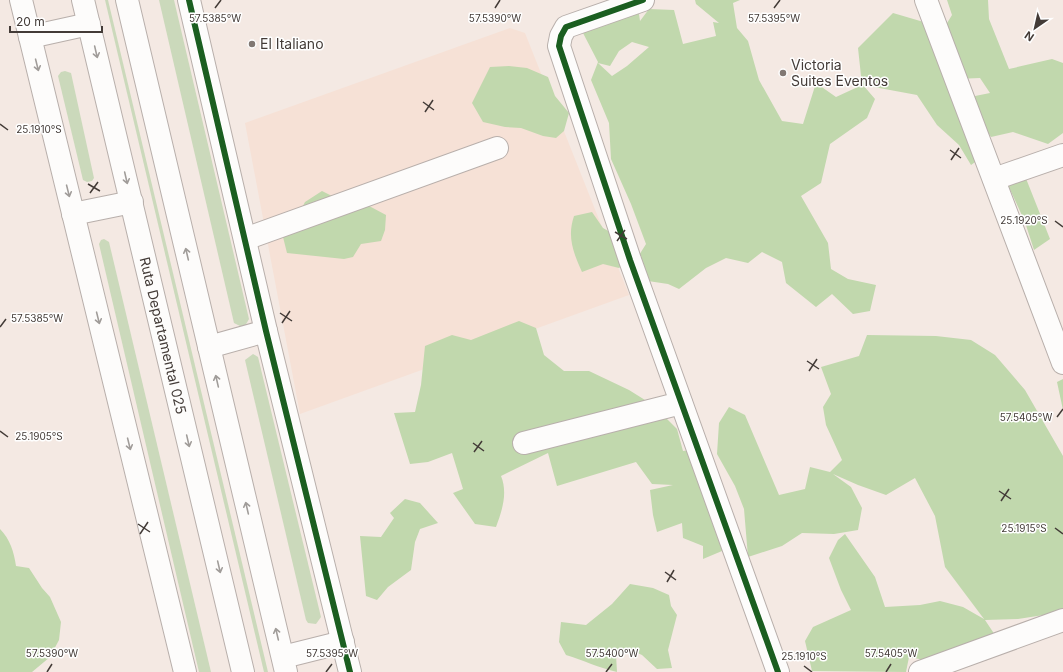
<svg xmlns="http://www.w3.org/2000/svg" width="1063" height="672" viewBox="0 0 1063 672" font-family="Inter,sans-serif">
<style>
.built{fill:#f6e1d6}
.green{fill:#cbd9bb}
.forest{fill:#c1d8ad;fill-rule:evenodd}
.lines{fill:none;stroke-linecap:round;stroke-linejoin:round}
.minor-casing{stroke:#b8afab;stroke-width:24}
.highway-casing{stroke:#b8afab;stroke-width:24}
.minor{stroke:#fdfcfb;stroke-width:22}
.highway{stroke:#fdfcfb;stroke-width:22}
.cycleway-casing{stroke:#fff;stroke-width:8}
.cycleway{stroke:#1b5e20;stroke-width:6}
.oneway{stroke:#a09c99}
.ticks{fill:none;stroke:#433b37;stroke-width:1.5}
.poi-dot{fill:#817873;stroke:#fff;stroke-width:1.5}
.labels{text-anchor:middle;stroke-width:3;stroke-linejoin:round;paint-order:stroke}
.poi-label{font-size:14px;fill:#433b37;stroke:#fff;text-anchor:start}
.street-label{font-size:14px;fill:#433b37;stroke:#fff}
.ticks-label{font-size:10px;text-anchor:middle;fill:#433b37;stroke:#fff;stroke-width:3;stroke-linejoin:round;paint-order:stroke}
</style>
<rect width="100%" height="100%" fill="#f4e9e3"/>
<polygon class="built" points="510,28 525,33 629,295 300,414 245,123"/>
<g class="green">
<polygon points="105,0 108,0 268,672 264,672"/>
<polygon points="159,0 174,0 249,319 245,326 240,326 234,323"/>
<polygon points="65,71 71,73 94,178 92,181 87,182 83,180 58,76 61,72"/>
<polygon points="104,239 109,242 211,672 199,672 99,244 101,240"/>
<polygon points="253,354 258,357 321,617 316,624 308,623 306,620 245,360"/>
</g>
<g class="forest">
<path d="M 695,0 L 740,0 L 733,3 L 737,28 L 748,41 L 759,80 L 782,121 L 803,124 L 816,83 L 836,97 L 862,85 L 858,48 L 893,13 L 944,28 L 952,15 L 947,0 L 988,0 L 989,19 L 1009,69 L 1052,59 L 1063,63 L 1063,133 L 1048,144 L 1013,132 L 991,137 L 973,111 L 975,96 L 990,93 L 980,78 L 956,79 L 985,155 L 971,165 L 959,145 L 937,125 L 917,95 L 863,85 L 875,99 L 867,118 L 830,144 L 821,183 L 801,196 L 828,243 L 831,269 L 848,279 L 876,285 L 870,311 L 853,314 L 832,294 L 816,307 L 786,283 L 782,262 L 762,252 L 748,263 L 726,258 L 706,268 L 679,289 L 668,284 L 648,281 L 636,260 L 646,244 L 631,204 L 611,159 L 609,123 L 591,80 L 598,62 L 583,33 L 590,19 L 638,7 L 640,21 L 649,9 L 674,10 L 683,44 L 716,36 L 713,22 L 719,23 L 696,4 ZM 632,42 L 649,47 L 627,66 L 612,76 L 598,63 L 610,66 L 619,51 Z"/>
<polygon points="509,66 527,68 548,77 555,96 569,113 564,131 556,138 543,136 521,128 505,127 483,122 472,103 490,67"/>
<polygon points="1025,176 1050,239 1034,250 1025,222 1008,185"/>
<polygon points="322,191 340,200 356,199 386,215 385,230 381,241 361,244 353,257 344,259 287,253 282,233 295,221 305,202"/>
<path d="M 592,212 L 603,228 L 617,236 L 630,260 L 619,268 L 603,264 L 582,272 C 573,252 567,237 574,216 Z"/>
<path d="M 519,321 L 536,328 L 544,355 L 564,371 L 589,371 L 629,390 L 653,405 L 677,429 L 683,451 L 698,449 L 740,535 L 722,551 L 703,559 L 703,546 L 683,538 L 682,523 L 657,532 L 653,515 L 650,490 L 673,485 L 652,484 L 636,462 L 557,486 L 548,453 L 501,476 C 508,493 502,511 496,527 L 475,524 L 453,493 L 463,489 L 452,453 L 428,462 L 410,464 L 394,413 L 415,412 L 421,385 L 425,346 L 452,335 L 471,340 Z"/>
<polygon points="867,335 936,336 971,340 995,355 1025,390 1063,456 1063,612 1018,619 985,620 995,635 987,660 961,667 909,657 906,672 812,671 805,641 813,627 851,610 841,590 829,558 838,540 845,534 875,577 885,607 920,605 940,601 963,607 984,619 945,567 935,516 915,478 886,495 858,485 833,474 851,487 862,508 858,530 834,534 802,533 782,546 748,557 744,509 735,486 717,454 719,423 729,407 745,415 779,495 805,489 810,467 830,472 842,460 826,425 823,407 831,394 821,367 859,356"/>
<polygon points="1063,379 1063,410 1057,382"/>
<polygon points="405,499 420,503 438,523 420,529 415,542 411,570 388,587 377,600 366,596 360,536 381,537 394,518 390,513"/>
<path d="M 0,529 C 10,539 14,552 16,566 L 29,568 L 42,588 L 50,597 L 61,622 L 59,640 L 50,657 L 32,672 L 0,672 Z"/>
<path d="M 630,584 L 653,588 L 669,595 L 671,606 L 677,615 L 668,650 L 672,668 L 657,669 L 642,655 L 628,649 L 616,655 L 617,672 C 599,668 583,660 566,655 L 559,642 L 561,622 L 586,625 L 612,604 Z"/>
</g>
<g class="lines">
<defs>
<g id="minor">
<polyline points="21,0 185,672"/>
<polyline points="189,0 266,331 350,672"/>
<polyline points="643,0 566,27 561,36 559,46 630,260 778,672"/>
<polyline points="926,0 1063,363"/>
<polyline points="994,179 1063,155"/>
<polyline points="245,239 497,148"/>
<polyline points="524,443 681,403"/>
<polyline points="920,672 1063,620"/>
</g>
<g id="highway">
<path id="s1" d="M 83,0 L 243,672"/>
<polyline points="127,0 286,672"/>
<polyline points="30,37 89,24"/>
<polyline points="73,214 132,202"/>
<polyline points="209,347 266,331"/>
<polyline points="283,657 343,642"/>
</g>
</defs>
<use href="#minor" class="minor-casing"/>
<use href="#highway" class="highway-casing"/>
<use href="#minor" class="minor"/>
<use href="#highway" class="highway"/>
<defs>
<g id="cycleway">
<polyline points="189,0 266,331 350,672"/>
<polyline points="643,0 566,27 561,36 559,46 630,260 778,672"/>
</g>
</defs>
<use href="#cycleway" class="cycleway-casing"/>
<use href="#cycleway" class="cycleway"/>
</g>
<defs><path id="oneway-shaft" d="M-6 0H5M1.5-3L5.5 0L1.5 3" fill="none" stroke-width="1.6" stroke-linecap="round" stroke-linejoin="round"/></defs>
<g class="oneway">
<use href="#oneway-shaft" transform="translate(96 52) rotate(77)"/>
<use href="#oneway-shaft" transform="translate(37 65) rotate(76)"/>
<use href="#oneway-shaft" transform="translate(126 178) rotate(77)"/>
<use href="#oneway-shaft" transform="translate(68 191) rotate(76)"/>
<use href="#oneway-shaft" transform="translate(187 254) rotate(-103)"/>
<use href="#oneway-shaft" transform="translate(98 318) rotate(76)"/>
<use href="#oneway-shaft" transform="translate(217 381) rotate(-103)"/>
<use href="#oneway-shaft" transform="translate(188 441) rotate(77)"/>
<use href="#oneway-shaft" transform="translate(129 444) rotate(76)"/>
<use href="#oneway-shaft" transform="translate(247 508) rotate(-103)"/>
<use href="#oneway-shaft" transform="translate(219 567) rotate(77)"/>
<use href="#oneway-shaft" transform="translate(277 634) rotate(-103)"/>
</g>
<path class="ticks" d="M 215,8 L 221,0M 495,8 L 500,0M 774,8 L 780,0M 423,102 L 434,110M 425,112 L 433,100M 0,124 L 8,130M 950,150 L 961,158M 951,160 L 959,148M 88,184 L 100,191M 90,193 L 98,182M 1055,221 L 1063,227M 615,232 L 627,239M 617,241 L 625,230M 280,313 L 292,321M 282,323 L 290,311M 0,327 L 6,319M 807,361 L 819,369M 809,371 L 817,359M 1057,417 L 1063,409M 0,431 L 8,437M 473,443 L 484,451M 474,452 L 482,441M 999,491 L 1011,499M 1001,501 L 1009,489M 138,524 L 150,532M 1055,528 L 1063,534M 140,534 L 148,522M 665,572 L 676,580M 667,582 L 674,570M 804,666 L 812,672M 47,672 L 52,664M 326,672 L 332,664M 606,672 L 612,664M 886,672 L 891,664"/>
<g class="poi-dot">
<circle cx="252" cy="44" r="4"/>
<circle cx="783" cy="73" r="4"/>
</g>
<g class="labels">
<g class="poi-label">
<text x="260" y="49">El Italiano</text>
<text x="791" y="70">Victoria<tspan x="791" dy="16">Suites Eventos</tspan></text>
</g>
<g class="street-label">
<text dy="5" stroke="none"><textPath href="#s1" startOffset="345">Ruta Departamental 025</textPath></text>
</g>
</g>
<g class="ticks-label">
<text x="215" y="22">57.5385°W</text>
<text x="495" y="22">57.5390°W</text>
<text x="774" y="22">57.5395°W</text>
<text x="39" y="133">25.1910°S</text>
<text x="1024" y="224">25.1920°S</text>
<text x="37" y="322">57.5385°W</text>
<text x="1026" y="421">57.5405°W</text>
<text x="39" y="440">25.1905°S</text>
<text x="1024" y="532">25.1915°S</text>
<text x="52" y="657">57.5390°W</text>
<text x="332" y="657">57.5395°W</text>
<text x="612" y="657">57.5400°W</text>
<text x="891" y="657">57.5405°W</text>
<text x="804" y="660">25.1910°S</text>
</g>
<g transform="translate(1035 28) rotate(214)" stroke="#ffffff" stroke-width="3" paint-order="stroke">
<path d="M0-3L7 15L0 10L-7 15Z" fill="#433b37"/>
<text y="-6" font-size="11" font-weight="bold" text-anchor="middle" fill="#433b37">N</text>
</g>
<path d="M10 26v6h92v-6" fill="none" stroke="#433b37" stroke-width="2"/>
<text x="16" y="26" font-size="12" fill="#433b37" stroke="#ffffff" stroke-width="3" paint-order="stroke">20 m</text>
</svg>
